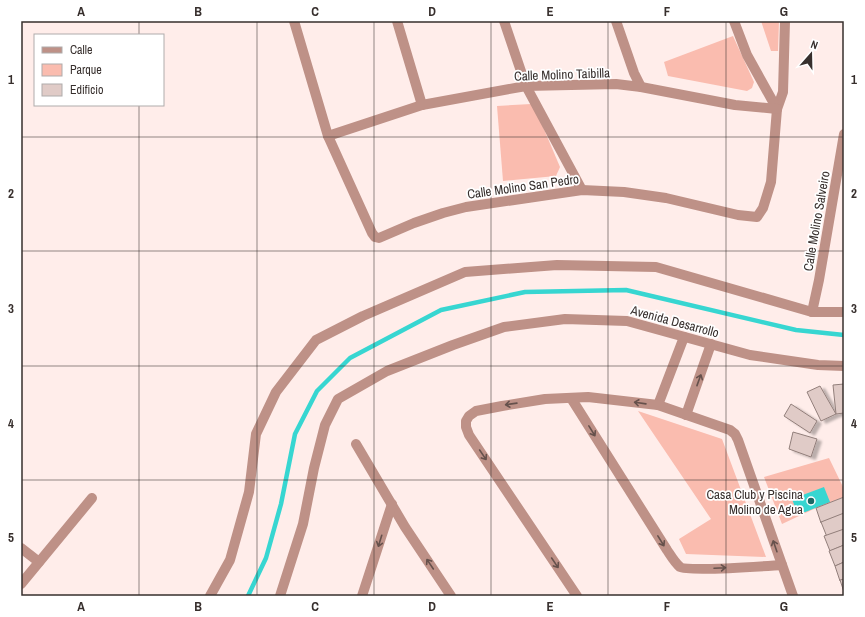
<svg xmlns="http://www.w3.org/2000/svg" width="865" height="617" viewBox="0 0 865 617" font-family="'Archivo Narrow',sans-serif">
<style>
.green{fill:#fabcaf}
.water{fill:#37d6d1}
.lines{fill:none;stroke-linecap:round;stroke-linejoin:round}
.stream{stroke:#37d6d1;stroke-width:4.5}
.building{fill:#e0cbc7;stroke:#927f7b;filter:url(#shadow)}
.minor{stroke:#be9187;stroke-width:10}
.tertiary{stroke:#be9187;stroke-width:10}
.oneway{stroke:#66514c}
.grid{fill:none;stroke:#372f2d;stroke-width:1;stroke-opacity:0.55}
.poi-dot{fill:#1b6865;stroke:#fff;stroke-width:1.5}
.labels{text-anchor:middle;stroke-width:3.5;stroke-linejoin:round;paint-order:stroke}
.street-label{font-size:13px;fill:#372f2d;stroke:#fff}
.poi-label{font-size:13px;fill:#372f2d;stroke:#fff;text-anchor:end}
.neatline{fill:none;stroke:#372f2d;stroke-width:1.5}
.grid-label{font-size:13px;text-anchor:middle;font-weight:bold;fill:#372f2d}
</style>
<defs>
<filter id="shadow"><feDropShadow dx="4.5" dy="2.5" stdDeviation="1" flood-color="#0004"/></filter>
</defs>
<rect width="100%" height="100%" fill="#ffedea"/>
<g class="green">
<polygon points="761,21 779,21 778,51 771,51"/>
<polygon points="733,36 754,82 752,88 747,91 668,76 664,62"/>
<polygon points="531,104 535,108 560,167 556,176 503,181 497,106"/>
<polygon points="638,411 722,439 766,557 686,554 679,539 711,519"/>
<polygon points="829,458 844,489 844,497 816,508 782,524 764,477"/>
</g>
<polygon class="water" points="824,487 830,502 798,515 792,499"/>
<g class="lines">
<polyline class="stream" points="248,596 266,558 281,504 295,434 317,391 350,358 441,310 525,292 626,290 796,330 844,335"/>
</g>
<g class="building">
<polygon points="844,384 844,413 836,414 833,385"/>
<polygon points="820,386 836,414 821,421 807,392"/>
<polygon points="791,404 817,421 810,433 784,416"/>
<polygon points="793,432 817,439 811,457 789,449"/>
<polygon points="844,497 844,514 821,523 816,508"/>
<polygon points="844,513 844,530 827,537 821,522"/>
<polygon points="844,529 844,545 830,551 824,536"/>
<polygon points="844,545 844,562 835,566 829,551"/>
<polygon points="844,562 844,579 840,581 835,566"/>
<polygon points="844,579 844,592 840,580"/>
</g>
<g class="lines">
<g class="minor">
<polyline points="294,21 328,136 372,233 375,237 379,238 414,223 443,213 466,207 582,190 624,192 666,198 738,215 757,217 763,208 771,182 777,109 783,92 785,21"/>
<polyline points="397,21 422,105"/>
<polyline points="504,21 526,86 582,190"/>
<polyline points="616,21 634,73 641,87"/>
<polyline points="734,21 747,55 777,109"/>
<polyline points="328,136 422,105 526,86 616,84 641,87 735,105 777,109"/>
<path d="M 571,398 L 667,550 C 671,556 675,563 680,567 C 689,572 766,566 782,565"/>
<polyline points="658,405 684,337"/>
<polyline points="686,415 711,344"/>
<polyline points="356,444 405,527 451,596"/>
<polyline points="21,548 39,562"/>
<polyline points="21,584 92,498"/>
<polyline points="210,596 230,560 249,492 256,434 276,392 316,340 363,316 465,272 557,265 656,267 812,312 844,312"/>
<polyline points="280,596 303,524 314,468 325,425 338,399 387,371 453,345 504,327 565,319 627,321 750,355 818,365 844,366"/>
<polyline points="362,596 392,504"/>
<polyline points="577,596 469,435 466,427 466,421 469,416 476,411 502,406 545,399 588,397 658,405 730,430 735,434 738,440 793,596"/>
</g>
<polyline class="tertiary" points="812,312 819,280 844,134"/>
</g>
<defs><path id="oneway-shaft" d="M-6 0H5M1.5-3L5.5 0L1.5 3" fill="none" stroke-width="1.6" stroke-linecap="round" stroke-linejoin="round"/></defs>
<g class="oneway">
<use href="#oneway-shaft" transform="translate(699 380) rotate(-70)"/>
<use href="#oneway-shaft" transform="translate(640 403) rotate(-172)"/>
<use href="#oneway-shaft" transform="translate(511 404) rotate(172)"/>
<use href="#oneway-shaft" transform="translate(592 431) rotate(58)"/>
<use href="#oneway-shaft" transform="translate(483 455) rotate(56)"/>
<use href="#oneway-shaft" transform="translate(380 541) rotate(107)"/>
<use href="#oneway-shaft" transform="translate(661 541) rotate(58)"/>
<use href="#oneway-shaft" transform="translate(775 546) rotate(-109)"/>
<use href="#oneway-shaft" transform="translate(555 563) rotate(56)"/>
<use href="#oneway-shaft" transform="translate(430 564) rotate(-124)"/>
<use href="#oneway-shaft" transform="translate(720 568) rotate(-3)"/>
</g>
<path class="grid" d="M 139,21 L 139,35M 257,21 L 257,596M 374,21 L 374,596M 491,21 L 491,596M 608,21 L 608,596M 726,21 L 726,596M 139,105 L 139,596M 21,137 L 844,137M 21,251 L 844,251M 21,366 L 844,366M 21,480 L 844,480"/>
<circle class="poi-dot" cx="811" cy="501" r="4"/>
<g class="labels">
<g class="street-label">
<text transform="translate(562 74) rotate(-2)" y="5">Calle Molino Taibilla</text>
<text transform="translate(523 186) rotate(-8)" y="5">Calle Molino San Pedro</text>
<text transform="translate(816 221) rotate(-80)" y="5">Calle Molino Salveiro</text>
<text transform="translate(675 321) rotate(15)" y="5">Avenida Desarrollo</text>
</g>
<g class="poi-label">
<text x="803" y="499">Casa Club y Piscina<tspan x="803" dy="15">Molino de Agua</tspan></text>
</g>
</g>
<rect width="865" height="617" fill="none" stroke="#ffffff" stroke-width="44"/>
<rect x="34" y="34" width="130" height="72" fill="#ffffff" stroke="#afacab"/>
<rect x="42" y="47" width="20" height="6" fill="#be9187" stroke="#afacab"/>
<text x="70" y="54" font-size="12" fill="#372f2d">Calle</text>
<rect x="42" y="64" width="20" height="12" fill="#fabcaf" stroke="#afacab"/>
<text x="70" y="74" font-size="12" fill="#372f2d">Parque</text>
<rect x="42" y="84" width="20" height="12" fill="#e0cbc7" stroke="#afacab"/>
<text x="70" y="94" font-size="12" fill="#372f2d">Edificio</text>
<g transform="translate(811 54) rotate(20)" stroke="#ffffff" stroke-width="3" paint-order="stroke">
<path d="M0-3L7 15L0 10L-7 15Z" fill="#372f2d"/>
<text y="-6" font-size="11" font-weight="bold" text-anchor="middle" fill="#372f2d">N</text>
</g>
<rect x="22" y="22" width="821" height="573" class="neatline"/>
<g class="grid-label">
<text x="81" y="16">A</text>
<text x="198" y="16">B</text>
<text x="315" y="16">C</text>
<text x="432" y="16">D</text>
<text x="550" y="16">E</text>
<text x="667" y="16">F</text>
<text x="784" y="16">G</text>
<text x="11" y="84">1</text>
<text x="854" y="84">1</text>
<text x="11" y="198">2</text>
<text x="854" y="198">2</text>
<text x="11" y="313">3</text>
<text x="854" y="313">3</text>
<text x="11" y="428">4</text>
<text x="854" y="428">4</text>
<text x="11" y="542">5</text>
<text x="854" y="542">5</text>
<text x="81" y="611">A</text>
<text x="198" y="611">B</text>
<text x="315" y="611">C</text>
<text x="432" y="611">D</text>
<text x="550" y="611">E</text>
<text x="667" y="611">F</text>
<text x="784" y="611">G</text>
</g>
</svg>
